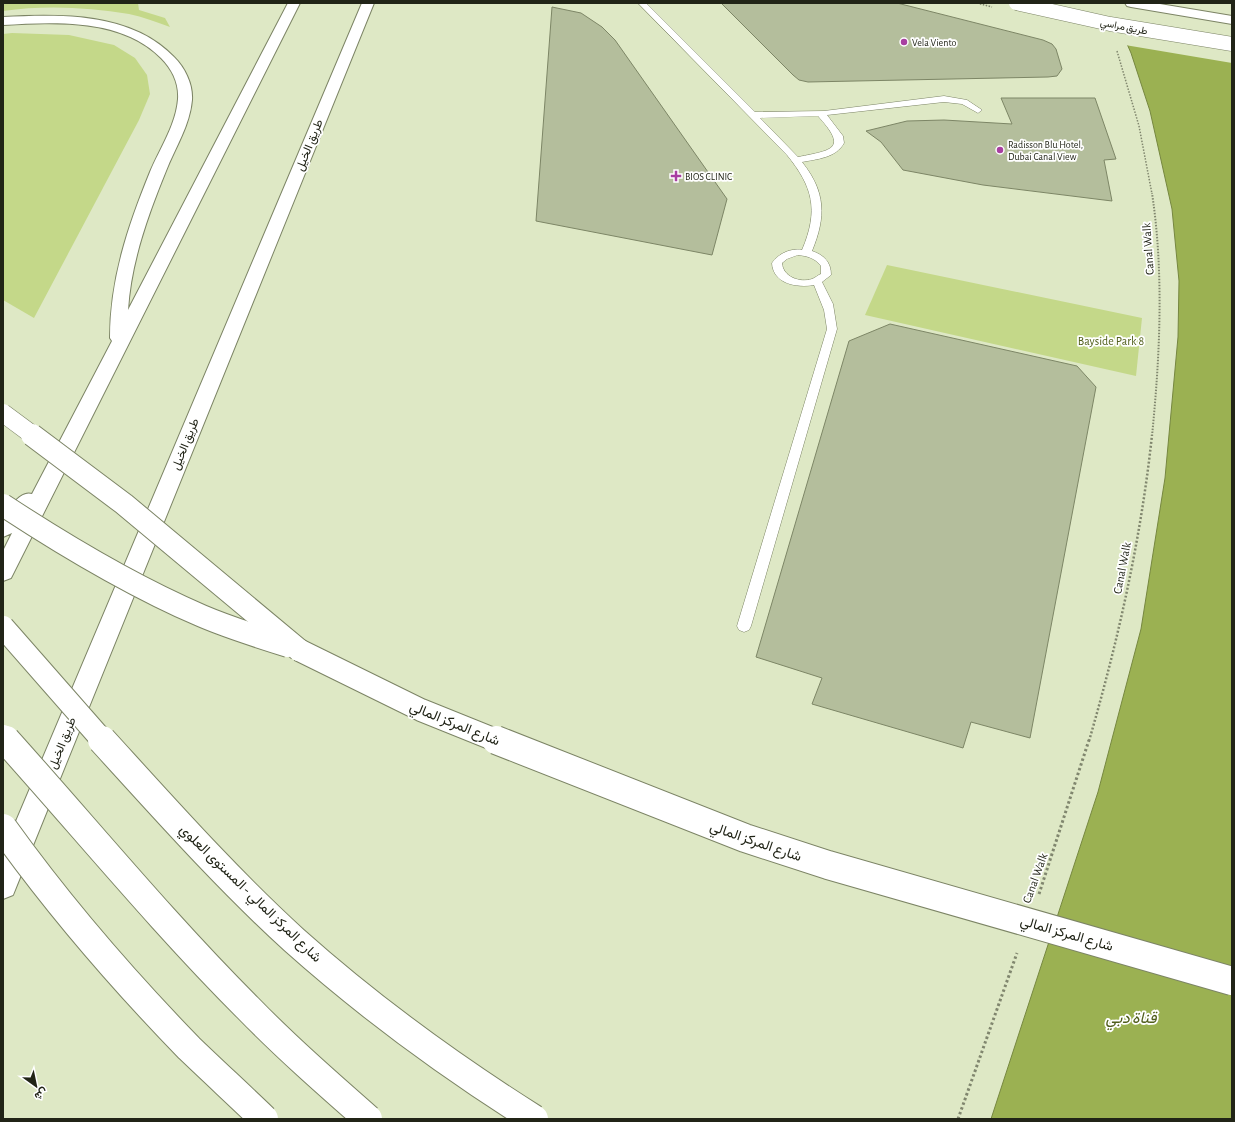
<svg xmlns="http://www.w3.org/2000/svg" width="1235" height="1122" viewBox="0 0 1235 1122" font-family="'Alegreya Sans',Vazirmatn,sans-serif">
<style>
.green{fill:#c4d889}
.water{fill:#9bb152;stroke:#768740}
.pier{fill:#dee8c5}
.building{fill:#b4be9c;stroke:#7d8666}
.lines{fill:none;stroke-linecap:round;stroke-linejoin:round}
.lane-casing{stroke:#7c8465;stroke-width:1}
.secondary-casing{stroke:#7c8465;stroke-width:2}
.highway-casing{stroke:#7c8465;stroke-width:2}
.path-far3{stroke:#80866e;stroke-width:1.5;stroke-dasharray:1.5 1.5;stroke-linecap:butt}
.path-far2{stroke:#80866e;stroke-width:2;stroke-dasharray:1.5 1.5;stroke-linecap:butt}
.path-far1{stroke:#80866e;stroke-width:2.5;stroke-dasharray:2 2;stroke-linecap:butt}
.path{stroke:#80866e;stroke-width:3;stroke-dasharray:2.5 2.5;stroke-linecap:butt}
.lane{fill:#fff;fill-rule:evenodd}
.secondary{fill:#fff;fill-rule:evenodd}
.highway{fill:#fff;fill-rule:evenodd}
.secondary-bridge-casing{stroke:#7c8465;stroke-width:15;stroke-linecap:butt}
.primary-bridge-far1-casing{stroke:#7c8465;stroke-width:24;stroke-linecap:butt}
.primary-bridge-casing{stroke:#7c8465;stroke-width:30;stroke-linecap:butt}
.highway-bridge-far2-casing{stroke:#7c8465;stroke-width:19;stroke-linecap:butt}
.highway-bridge-far1-casing{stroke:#7c8465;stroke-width:24;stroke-linecap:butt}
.highway-bridge-casing{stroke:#7c8465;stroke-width:30;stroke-linecap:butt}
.path-bridge{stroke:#80866e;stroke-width:1.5;stroke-dasharray:1.5 1.5;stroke-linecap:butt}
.secondary-bridge{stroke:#fff;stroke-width:14}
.primary-bridge-far1{stroke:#fff;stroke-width:22}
.primary-bridge{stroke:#fff;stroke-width:28}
.highway-bridge-far2{stroke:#fff;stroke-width:18}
.highway-bridge-far1{stroke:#fff;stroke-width:22}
.highway-bridge{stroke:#fff;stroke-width:28}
.poi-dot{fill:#a83fa1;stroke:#fff;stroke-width:1.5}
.labels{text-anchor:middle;stroke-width:3.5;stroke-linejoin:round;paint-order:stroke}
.far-street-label{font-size:10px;fill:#212417;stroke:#fff}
.far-poi-label{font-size:10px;fill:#212417;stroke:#fff;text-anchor:start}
.street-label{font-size:12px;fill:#212417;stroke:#fff}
.park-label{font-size:12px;fill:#515f1b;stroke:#fff}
.near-street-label{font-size:14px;fill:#212417;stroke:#fff}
.near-water-label{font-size:16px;font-style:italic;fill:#505e1b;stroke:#fff}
</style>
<rect width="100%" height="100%" fill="#dee8c5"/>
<g class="green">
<path d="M 3,3 L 138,3 L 139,10 L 165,18 L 170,27 C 156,22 143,17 129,14 C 87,7 44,5 3,11 Z"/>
<polygon points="12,33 69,35 114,45 135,58 147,75 150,94 139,120 34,318 3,300 3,34"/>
<polygon points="887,265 1142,318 1136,376 865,315"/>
</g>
<polygon class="water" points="1109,3 1232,3 1232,1119 991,1119 1098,792 1141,629 1165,478 1178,337 1179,281 1172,209 1150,111 1131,53"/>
<polygon class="pier" points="1107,3 1232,3 1232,63 1125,45"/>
<g class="building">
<polygon points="721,3 897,3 1043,40 1052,44 1056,49 1062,69 1057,76 1048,77 808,82 799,80 793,75"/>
<polygon points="552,7 581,13 602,27 615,40 727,199 712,255 536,221"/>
<polygon points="1001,98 1095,98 1116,159 1104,160 1112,201 983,185 903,170 881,142 866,131 907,121 944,120 1012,124"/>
<polygon points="890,324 1077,366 1096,387 1030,738 971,722 963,748 812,704 822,678 756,657 849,341"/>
</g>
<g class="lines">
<defs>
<path id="lane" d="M 638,3 L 646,3 L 755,112 L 824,111 L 944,96 L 967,100 L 982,110 L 978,113 L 962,104 L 944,102 L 827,115 L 843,136 L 844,143 C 836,158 817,159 802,162 C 826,192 826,217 812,251 C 824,255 831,262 831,275 L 822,282 L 833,304 L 837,329 L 751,626 L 749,630 L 744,632 L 739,630 L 737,626 L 827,329 L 824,310 L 814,285 C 797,288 773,284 772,263 C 779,253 791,248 802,250 C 819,210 813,187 787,155 ZM 818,116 C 848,149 833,150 798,157 L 760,118 ZM 798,255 C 807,256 815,258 821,266 L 821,274 C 818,275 815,278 812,279 C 800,283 783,277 782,263 L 787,259 Z"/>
<polygon id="secondary" points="1125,3 1154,3 1232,16 1232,24 1131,7 1127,6"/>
<g id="highway">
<path d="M 288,3 L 300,3 L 11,578 L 3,581 L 3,551 L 12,533 L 3,537 L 3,515 C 10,508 21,490 32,494 L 112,341 L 110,338 C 110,279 128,226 150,172 C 160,148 176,125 178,99 C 179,83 172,69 161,58 C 122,18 55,22 3,25 L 3,17 C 61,14 131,12 174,57 C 185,68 193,84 192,100 C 190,125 175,148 166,171 C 148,215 131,262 128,310 Z"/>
<polygon points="362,3 374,3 17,885 13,895 3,899 3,852"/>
</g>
</defs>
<use href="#lane" class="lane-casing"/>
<use href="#secondary" class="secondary-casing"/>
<use href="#highway" class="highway-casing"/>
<polyline class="path-far3" points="1117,51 1139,126 1152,194"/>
<path class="path-far2" d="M 1152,436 C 1160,355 1164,273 1152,193"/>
<path class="path-far1" d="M 1089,741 C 1118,641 1141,539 1152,435"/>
<g class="path">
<polyline points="1039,894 1089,740"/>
<polyline points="958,1119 1017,953"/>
</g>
<use href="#lane" class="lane"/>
<use href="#secondary" class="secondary"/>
<use href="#highway" class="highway"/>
<defs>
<polyline id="secondary-bridge" points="1016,3 1110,24 1232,44"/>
<g id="primary-bridge-far1">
<polyline points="299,650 421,710 498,741"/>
<polyline points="3,736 7,741"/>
</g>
<g id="primary-bridge">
<path d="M 6,740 C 86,829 163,923 248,1008 C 286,1047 327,1083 368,1119"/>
<polyline points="496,740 745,838 828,865 1232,981"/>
</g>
<polyline id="highway-bridge-far2" points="3,413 34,436"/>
<g id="highway-bridge-far1">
<polyline points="32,435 124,504 299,650"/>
<path d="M 3,505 C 67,547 132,586 202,616 C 230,628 259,637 288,646"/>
<polyline points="3,627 103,741"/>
</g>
<g id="highway-bridge">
<path d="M 102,740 C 164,808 226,878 294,940 C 369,1007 450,1066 534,1119"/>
<path d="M 3,828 C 59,906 122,979 189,1048 C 214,1072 239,1095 264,1119"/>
</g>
</defs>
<use href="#secondary-bridge" class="secondary-bridge-casing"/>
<use href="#primary-bridge-far1" class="primary-bridge-far1-casing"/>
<use href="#primary-bridge" class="primary-bridge-casing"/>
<use href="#highway-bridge-far2" class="highway-bridge-far2-casing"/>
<use href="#highway-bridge-far1" class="highway-bridge-far1-casing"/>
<use href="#highway-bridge" class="highway-bridge-casing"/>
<polyline class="path-bridge" points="977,3 992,7"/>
<use href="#secondary-bridge" class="secondary-bridge"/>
<use href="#primary-bridge-far1" class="primary-bridge-far1"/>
<use href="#primary-bridge" class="primary-bridge"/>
<use href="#highway-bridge-far2" class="highway-bridge-far2"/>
<use href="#highway-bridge-far1" class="highway-bridge-far1"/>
<use href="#highway-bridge" class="highway-bridge"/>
</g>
<g class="poi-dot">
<circle cx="904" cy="42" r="4"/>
<circle cx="1000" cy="150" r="4"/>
<path d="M674 170h4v4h4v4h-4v4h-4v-4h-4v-4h4z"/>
</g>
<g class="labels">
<g class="far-street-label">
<text transform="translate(1124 26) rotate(11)" y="4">طريق مراسي</text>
</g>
<g class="far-poi-label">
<text x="912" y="46">Vela Viento</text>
<text x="1008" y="148">Radisson Blu Hotel,<tspan x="1008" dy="12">Dubai Canal View</tspan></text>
<text x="685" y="180">BIOS CLINIC</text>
</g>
<g class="street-label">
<text transform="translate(309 145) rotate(-68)" y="4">طريق الخيل</text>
<text transform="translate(1148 249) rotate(-94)" y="4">Canal Walk</text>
<text transform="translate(185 444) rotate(-68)" y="4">طريق الخيل</text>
<text transform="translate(1122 568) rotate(-79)" y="4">Canal Walk</text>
<text transform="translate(62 743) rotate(-68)" y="4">طريق الخيل</text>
<text transform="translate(1035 878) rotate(-70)" y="4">Canal Walk</text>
</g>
<g class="park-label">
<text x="1111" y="345">Bayside Park 8</text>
</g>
<g class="near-street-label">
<text transform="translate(455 723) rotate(22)" y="5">شارع المركز المالي</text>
<text transform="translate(756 841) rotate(19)" y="5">شارع المركز المالي</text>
<text transform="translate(251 893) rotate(44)" y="5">شارع المركز المالي - المستوى العلوي</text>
<text transform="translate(1067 933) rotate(16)" y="5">شارع المركز المالي</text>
</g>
<g class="near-water-label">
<text x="1131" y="1023">قناة دبي</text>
</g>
</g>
<rect width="1235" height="1122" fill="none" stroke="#212417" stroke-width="8"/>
<g transform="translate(36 1086) rotate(147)" stroke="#ffffff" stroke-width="3" paint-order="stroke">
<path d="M0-3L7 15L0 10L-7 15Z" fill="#212417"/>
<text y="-6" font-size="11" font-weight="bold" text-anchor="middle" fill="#212417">ش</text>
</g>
</svg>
